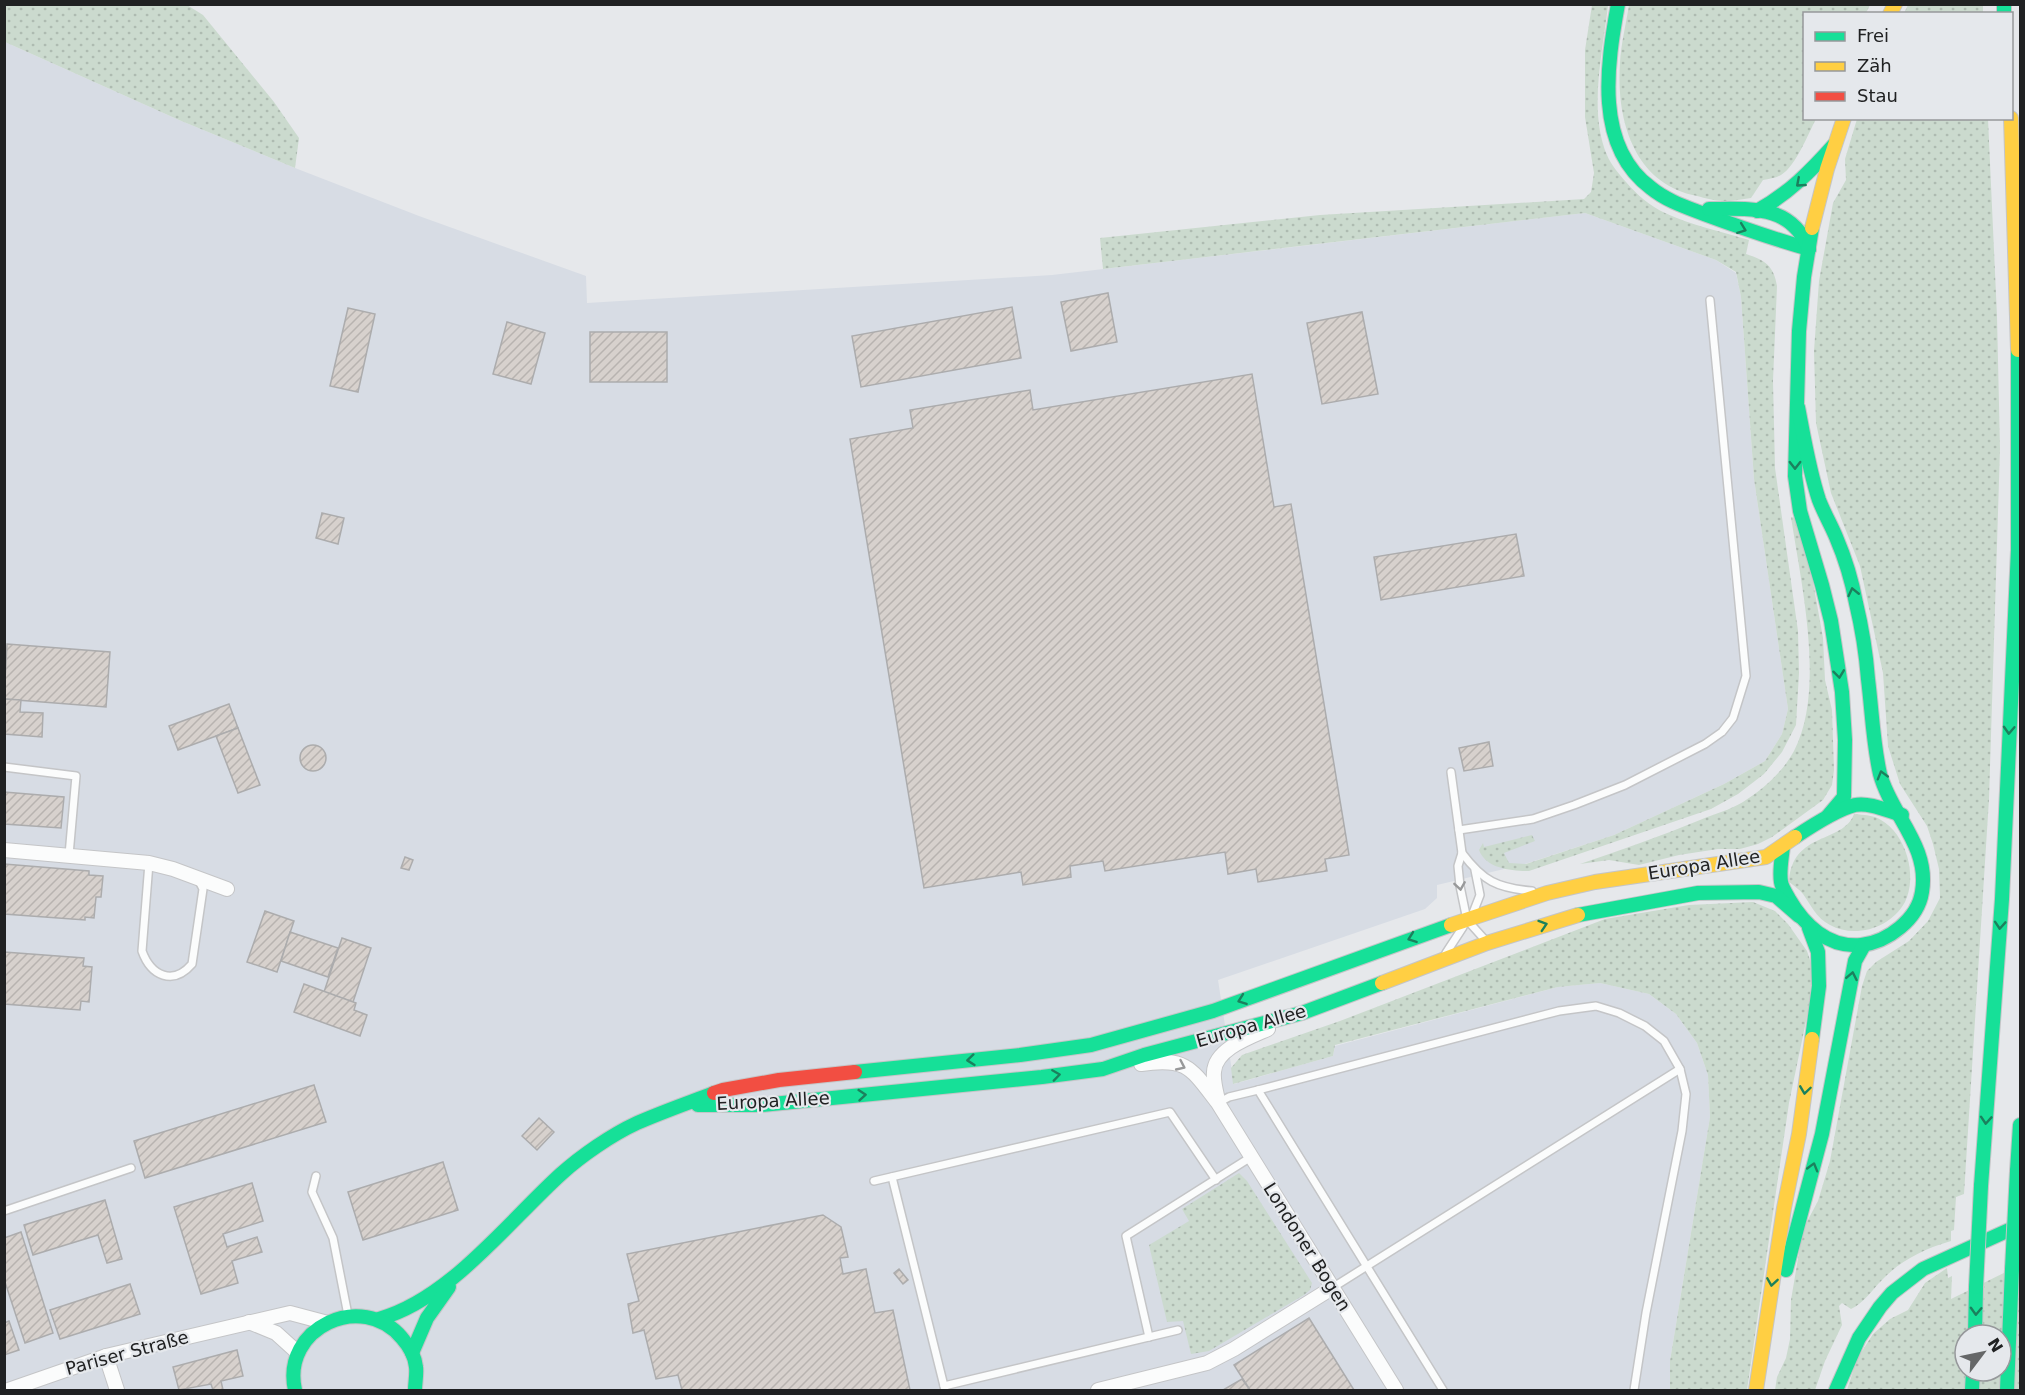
<svg xmlns="http://www.w3.org/2000/svg" width="2025" height="1395" viewBox="0 0 2025 1395" font-family="'DejaVu Sans',sans-serif">
<style>
.built{fill:#d7dce4}
.grass{fill:url(#grass-dots);fill-rule:evenodd}
.building{fill:url(#building-hatch);stroke:#acacad;stroke-width:1.5}
.lines{fill:none;stroke-linecap:round;stroke-linejoin:round}
.lane-casing{stroke:#c4c5c7;stroke-width:10}
.street-casing{stroke:#c4c5c7;stroke-width:16}
.fast-casing{stroke:#c4c5c7;stroke-width:16}
.slow-casing{stroke:#c4c5c7;stroke-width:16}
.jam-casing{stroke:#c4c5c7;stroke-width:16}
.lane{stroke:#fbfcfc;stroke-width:7}
.street{stroke:#fbfcfc;stroke-width:14}
.fast{stroke:#16e098;stroke-width:14}
.slow{stroke:#ffcf43;stroke-width:14}
.jam{stroke:#f24e42;stroke-width:14}
.fast-bridge-casing{stroke:#c4c5c7;stroke-width:16;stroke-linecap:butt}
.fast-bridge{stroke:#16e098;stroke-width:14}
.oneway{stroke:#1b805d}
.oneway2{stroke:#98999a}
.labels{text-anchor:middle;stroke-width:4.5;stroke-linejoin:round;paint-order:stroke}
.street-label{font-size:18px;fill:#202122;stroke:#e5e8ec}
</style>
<defs>
<pattern id="grass-dots" width="8" height="8" patternUnits="userSpaceOnUse" patternTransform="scale(1.5)"><rect width="8" height="8" fill="#cbdace"/><path d="M2 2h.1M6 6h.1" fill="none" stroke="#aebbb1" stroke-width="1.8" stroke-linecap="round"/></pattern>
<pattern id="building-hatch" width="6" height="6" patternUnits="userSpaceOnUse" patternTransform="scale(1.5)"><rect width="6" height="6" fill="#d7d1cd"/><path d="M-1 1l2-2M0 6l6-6M5 7l2-2" fill="none" stroke="#b8b3b0"/></pattern>
</defs>
<rect width="100%" height="100%" fill="#e6e8eb"/>
<polygon class="built" points="5,42 179,120 295,168 419,216 586,276 587,303 1052,275 1585,213 1716,260 1736,273 1741,297 1754,479 1788,709 1782,734 1765,761 1724,784 1614,835 1525,864 1437,885 1437,898 1425,909 1218,980 1234,1084 1333,1056 1335,1046 1558,987 1600,983 1649,994 1676,1014 1697,1043 1708,1075 1710,1117 1670,1361 1670,1390 5,1390"/>
<g class="grass">
<polygon points="5,4 187,5 203,15 274,102 299,138 295,168 179,120 5,42"/>
<path d="M 1592,5 L 1608,5 C 1603,51 1588,111 1607,155 C 1611,165 1619,174 1626,182 C 1637,195 1650,206 1665,213 C 1691,225 1722,232 1749,240 L 1746,254 C 1765,260 1774,266 1777,286 L 1773,381 L 1775,468 L 1798,631 L 1799,673 L 1796,725 L 1782,752 L 1764,774 L 1738,794 L 1711,809 L 1529,871 C 1512,871 1486,869 1479,850 L 1483,843 L 1484,847 L 1532,835 L 1535,841 L 1504,853 L 1509,863 L 1526,864 L 1614,835 L 1724,784 L 1765,761 L 1782,734 L 1788,709 L 1754,479 L 1741,297 L 1736,272 L 1716,260 L 1585,213 L 1103,269 L 1100,238 L 1320,215 L 1584,199 L 1591,192 L 1594,173 L 1585,117 L 1585,50 Z"/>
<path d="M 1629,5 L 1870,5 L 1866,13 L 1804,14 L 1804,118 L 1816,119 C 1808,134 1796,166 1781,175 C 1776,178 1769,179 1763,180 L 1751,198 C 1742,199 1733,201 1724,201 C 1715,201 1705,198 1697,196 C 1634,184 1616,120 1620,63 C 1621,44 1626,24 1629,5 Z"/>
<polygon points="1908,5 1983,5 1983,13 1904,13"/>
<path d="M 1857,119 L 1988,119 L 1997,316 L 2000,449 L 1989,799 L 1964,1194 L 1956,1197 L 1954,1230 L 1951,1231 L 1951,1241 C 1924,1249 1901,1260 1882,1280 C 1872,1290 1864,1303 1851,1309 L 1842,1303 L 1839,1306 L 1842,1325 L 1825,1361 L 1815,1390 L 1775,1390 L 1777,1377 L 1786,1358 L 1790,1339 L 1791,1300 L 1803,1229 L 1818,1201 L 1830,1161 L 1862,986 L 1867,971 L 1876,962 L 1909,941 L 1928,921 L 1940,898 L 1939,869 L 1933,844 L 1927,826 L 1900,784 L 1888,746 L 1883,673 L 1860,566 L 1831,493 L 1816,423 L 1814,351 L 1819,281 L 1833,203 L 1846,180 L 1845,159 Z"/>
<path d="M 1791,517 L 1796,518 L 1813,582 L 1823,638 L 1825,680 L 1832,710 L 1834,770 L 1832,785 L 1823,800 L 1772,837 L 1758,844 L 1740,849 L 1718,849 L 1679,855 L 1639,865 L 1609,860 L 1580,864 C 1621,850 1661,836 1700,820 C 1714,814 1730,810 1743,802 C 1762,790 1783,772 1794,751 C 1826,690 1801,583 1791,517 Z"/>
<path d="M 1854,814 C 1864,815 1873,815 1881,820 C 1906,834 1918,876 1905,902 C 1891,928 1855,939 1830,925 C 1816,918 1811,905 1803,894 C 1799,889 1794,886 1789,882 C 1792,831 1843,844 1854,814 Z"/>
<polygon points="1753,902 1775,911 1788,924 1807,951 1812,966 1810,1002 1789,1103 1747,1390 1670,1390 1670,1361 1710,1117 1708,1075 1697,1043 1676,1014 1649,994 1600,983 1558,987 1335,1045 1333,1056 1233,1084 1231,1068 1242,1055 1340,1021 1605,919 1689,905"/>
<polygon points="1239,1173 1247,1181 1312,1283 1310,1290 1304,1295 1209,1351 1191,1354 1183,1321 1167,1322 1149,1245 1189,1221 1182,1209"/>
<path d="M 2020,1265 L 2020,1390 L 1847,1390 L 1857,1359 L 1873,1334 L 1890,1319 L 1908,1310 L 1925,1283 L 1947,1268 L 1948,1278 L 1952,1276 L 1951,1299 ZM 1965,1335 L 2001,1335 L 2001,1371 L 1965,1371 Z"/>
</g>
<g class="building">
<polygon points="1108,293 1117,342 1071,351 1061,302"/>
<polygon points="1012,307 1021,358 861,387 852,336"/>
<polygon points="348,308 375,314 358,392 330,386"/>
<polygon points="1362,312 1378,394 1322,404 1307,323"/>
<polygon points="507,322 545,333 531,384 493,374"/>
<rect x="590" y="332" width="77" height="50"/>
<polygon points="1252,374 1274,507 1291,504 1349,855 1325,859 1327,871 1258,882 1256,869 1228,874 1225,852 1105,871 1103,861 1070,866 1071,877 1023,885 1021,872 924,888 850,439 913,428 910,410 1030,390 1033,410"/>
<polygon points="322,513 344,518 338,544 316,538"/>
<polygon points="1516,534 1524,576 1381,600 1374,557"/>
<polygon points="7,644 110,652 106,707 4,699"/>
<polygon points="4,699 21,700 20,712 43,713 42,737 4,734"/>
<polygon points="229,704 238,728 178,750 169,726"/>
<polygon points="238,728 260,785 238,793 216,736"/>
<polygon points="1489,742 1493,766 1464,771 1459,748"/>
<circle cx="313" cy="758" r="13"/>
<polygon points="4,792 64,797 61,828 4,824"/>
<polygon points="405,857 413,860 409,870 401,868"/>
<polygon points="4,864 89,871 89,875 103,876 101,897 96,897 94,918 85,917 85,920 4,914"/>
<polygon points="265,911 294,921 277,972 247,962"/>
<polygon points="290,932 338,948 328,977 281,961"/>
<polygon points="342,938 371,948 353,1002 324,992"/>
<polygon points="4,952 84,958 83,966 92,967 89,1002 81,1001 80,1010 4,1004"/>
<polygon points="304,984 356,1003 354,1010 367,1015 360,1036 294,1012"/>
<polygon points="314,1085 326,1122 145,1178 134,1141"/>
<polygon points="539,1118 554,1132 537,1150 522,1136"/>
<polygon points="443,1162 458,1210 363,1240 348,1192"/>
<polygon points="252,1183 263,1221 223,1234 227,1247 257,1237 262,1252 232,1261 238,1283 201,1294 174,1207"/>
<polygon points="105,1200 122,1259 107,1263 98,1235 33,1255 24,1225"/>
<polygon points="823,1215 841,1227 848,1257 840,1258 843,1274 866,1269 875,1313 893,1310 910,1390 682,1390 678,1375 656,1379 644,1330 633,1333 628,1304 639,1301 627,1254"/>
<polygon points="21,1232 53,1333 25,1343 4,1279 4,1238"/>
<polygon points="899,1269 908,1280 903,1284 894,1273"/>
<polygon points="130,1284 140,1314 60,1339 50,1310"/>
<polygon points="1309,1318 1354,1390 1250,1390 1234,1365"/>
<polygon points="9,1321 19,1350 4,1355 4,1323"/>
<polygon points="237,1350 243,1376 221,1381 223,1390 213,1390 211,1384 179,1390 173,1367"/>
<polygon points="1242,1379 1250,1390 1223,1390"/>
</g>
<g class="lines">
<defs>
<g id="lane">
<polyline points="4,767 76,776 69,855"/>
<polyline points="1451,772 1462,853 1458,866 1460,886 1467,920 1486,941"/>
<polyline points="1459,830 1533,819 1574,805 1625,785 1705,744 1722,732 1733,718 1746,676 1710,300"/>
<path d="M 1462,853 C 1483,881 1497,888 1532,891"/>
<path d="M 149,863 L 142,951 C 151,976 173,986 192,964 L 203,889 L 198,879"/>
<polyline points="1473,913 1480,895 1475,870"/>
<polyline points="1446,953 1463,927"/>
<polyline points="1258,1090 1443,1390"/>
<polyline points="1218,1103 1229,1097 1258,1090 1559,1011 1596,1006 1619,1013 1645,1026 1664,1041 1680,1069 1686,1094 1682,1131 1646,1313 1634,1390"/>
<polyline points="316,1176 312,1192 333,1238 348,1315"/>
<polyline points="892,1177 945,1390"/>
<polyline points="874,1181 1170,1112 1216,1180"/>
<polyline points="4,1211 131,1168"/>
<polyline points="1332,1288 1680,1069"/>
<polyline points="1149,1337 1126,1236 1251,1157"/>
<polyline points="944,1386 1178,1330"/>
</g>
<g id="street">
<polyline points="4,850 149,863 173,869 227,889"/>
<path d="M 1141,1064 C 1187,1057 1191,1068 1218,1103 L 1396,1390"/>
<path d="M 1218,1100 C 1216,1091 1213,1081 1214,1072 C 1215,1049 1250,1037 1268,1029"/>
<polyline points="249,1322 276,1333 297,1352"/>
<polyline points="106,1356 117,1390"/>
<polyline points="8,1390 106,1356 290,1313 324,1322"/>
<polyline points="1098,1390 1207,1363 1234,1349 1332,1288"/>
</g>
<g id="fast">
<path d="M 1618,4 C 1607,64 1594,146 1651,188 C 1667,201 1686,207 1704,214 C 1739,227 1774,239 1809,249"/>
<polyline points="2004,4 2004,14"/>
<path d="M 1709,209 C 1751,209 1791,204 1809,249"/>
<path d="M 1757,211 C 1788,194 1811,171 1834,145"/>
<polyline points="1812,228 1804,277 1799,331 1795,476 1800,511 1822,585 1831,621 1842,692 1845,740 1844,797 1828,816"/>
<path d="M 1795,837 C 1810,827 1838,809 1855,805 C 1869,802 1888,811 1902,815"/>
<path d="M 1783,846 C 1782,858 1779,870 1781,882 C 1782,888 1786,893 1789,899 C 1804,925 1828,948 1861,945 C 1888,942 1918,919 1922,892 C 1930,846 1891,815 1880,774 C 1873,743 1872,711 1868,679 C 1866,653 1862,628 1856,603 C 1852,581 1845,558 1836,537 C 1831,525 1824,513 1819,500 C 1809,470 1804,438 1798,407"/>
<polyline points="1578,915 1698,893 1759,892 1776,896 1799,916"/>
<polyline points="1809,928 1818,952 1819,986 1812,1039"/>
<polyline points="855,1072 1020,1055 1091,1045 1213,1011 1451,925"/>
<polyline points="698,1105 762,1105 1042,1077 1103,1069 1144,1055 1302,1013 1382,983"/>
<polyline points="2017,1171 2020,1125"/>
<polyline points="1981,1186 2002,899 2018,550 2018,350"/>
<polyline points="1786,1270 1822,1134 1855,961 1864,945"/>
<path d="M 379,1319 C 450,1299 507,1223 561,1174 C 581,1156 611,1135 637,1123 C 662,1112 688,1103 714,1093"/>
<polyline points="1975,1335 1976,1287"/>
<polyline points="412,1353 427,1318 449,1287"/>
<path d="M 295,1390 C 281,1328 362,1290 402,1338 C 409,1346 415,1356 416,1367 C 417,1374 415,1383 415,1390"/>
<polyline points="1836,1390 1859,1338 1880,1307 1892,1293 1923,1269 2020,1225"/>
<polyline points="1972,1390 1973,1371"/>
<polyline points="2007,1390 2012,1269"/>
</g>
<g id="slow">
<polyline points="1890,14 1895,4"/>
<polyline points="2011,118 2018,350"/>
<polyline points="1812,228 1827,169 1844,118"/>
<polyline points="1451,925 1547,893 1595,882 1766,857 1795,837"/>
<polyline points="1382,983 1487,943 1578,915"/>
<polyline points="1756,1390 1784,1208 1799,1134 1812,1039"/>
</g>
<polyline id="jam" points="714,1093 723,1090 779,1080 855,1072"/>
</defs>
<use href="#lane" class="lane-casing"/>
<use href="#street" class="street-casing"/>
<use href="#fast" class="fast-casing"/>
<use href="#slow" class="slow-casing"/>
<use href="#jam" class="jam-casing"/>
<use href="#lane" class="lane"/>
<use href="#street" class="street"/>
<use href="#fast" class="fast"/>
<use href="#slow" class="slow"/>
<use href="#jam" class="jam"/>
<defs>
<g id="fast-bridge">
<polyline points="2012,1269 2017,1171"/>
<polyline points="1976,1287 1981,1186"/>
</g>
</defs>
<use href="#fast-bridge" class="fast-bridge-casing"/>
<use href="#fast-bridge" class="fast-bridge"/>
</g>
<defs><path id="oneway-chevron" d="M-2-3.5L2.5 0L-2 3.5" fill="none" stroke-width="1.6" stroke-linecap="round" stroke-linejoin="round" transform="scale(1.5)"/></defs>
<g class="oneway">
<use href="#oneway-chevron" transform="translate(1800 183) rotate(139)"/>
<use href="#oneway-chevron" transform="translate(1742 229) rotate(21)"/>
<use href="#oneway-chevron" transform="translate(1795 465) rotate(90)"/>
<use href="#oneway-chevron" transform="translate(1853 592) rotate(-103)"/>
<use href="#oneway-chevron" transform="translate(1839 674) rotate(83)"/>
<use href="#oneway-chevron" transform="translate(2009 730) rotate(93)"/>
<use href="#oneway-chevron" transform="translate(1882 775) rotate(-106)"/>
<use href="#oneway-chevron" transform="translate(1543 925) rotate(-18)"/>
<use href="#oneway-chevron" transform="translate(2000 925) rotate(94)"/>
<use href="#oneway-chevron" transform="translate(1412 938) rotate(160)"/>
<use href="#oneway-chevron" transform="translate(1852 976) rotate(-79)"/>
<use href="#oneway-chevron" transform="translate(1242 1000) rotate(160)"/>
<use href="#oneway-chevron" transform="translate(971 1060) rotate(174)"/>
<use href="#oneway-chevron" transform="translate(1056 1075) rotate(-8)"/>
<use href="#oneway-chevron" transform="translate(1805 1090) rotate(98)"/>
<use href="#oneway-chevron" transform="translate(862 1095) rotate(-5)"/>
<use href="#oneway-chevron" transform="translate(1986 1120) rotate(94)"/>
<use href="#oneway-chevron" transform="translate(1813 1167) rotate(-74)"/>
<use href="#oneway-chevron" transform="translate(1772 1282) rotate(99)"/>
<use href="#oneway-chevron" transform="translate(1976 1311) rotate(92)"/>
</g>
<g class="oneway2">
<use href="#oneway-chevron" transform="translate(1460 886) rotate(81)"/>
<use href="#oneway-chevron" transform="translate(1181 1066) rotate(25)"/>
</g>
<g class="labels">
<g class="street-label">
<text transform="translate(1704 865) rotate(-9)" y="6">Europa Allee</text>
<text transform="translate(1251 1026) rotate(-16)" y="6">Europa Allee</text>
<text transform="translate(773 1101) rotate(-3)" y="6">Europa Allee</text>
<text transform="translate(1307 1247) rotate(58)" y="6">Londoner Bogen</text>
<text transform="translate(127 1353) rotate(-15)" y="6">Pariser Straße</text>
</g>
</g>
<rect width="2025" height="1395" fill="none" stroke="#202122" stroke-width="12"/>
<rect x="1803" y="12" width="210" height="108" fill="#e5e8ec" stroke="#96989b" stroke-width="1.5"/>
<rect x="1815" y="32" width="30" height="9" fill="#16e098" stroke="#96989b" stroke-width="1.5"/>
<text x="1857" y="42" font-size="18" fill="#202122">Frei</text>
<rect x="1815" y="62" width="30" height="9" fill="#ffcf43" stroke="#96989b" stroke-width="1.5"/>
<text x="1857" y="72" font-size="18" fill="#202122">Zäh</text>
<rect x="1815" y="92" width="30" height="9" fill="#f24e42" stroke="#96989b" stroke-width="1.5"/>
<text x="1857" y="102" font-size="18" fill="#202122">Stau</text>
<g transform="translate(1983 1353) rotate(58)"><circle r="28" fill="#e5e8ec" stroke="#96989b" stroke-width="1.5"/>
<path d="M0-4.5L10 22L0 15L-10 22Z" fill="#656768"/>
<text y="-9" font-size="16" font-weight="bold" text-anchor="middle" fill="#202122">N</text>
</g>
</svg>
